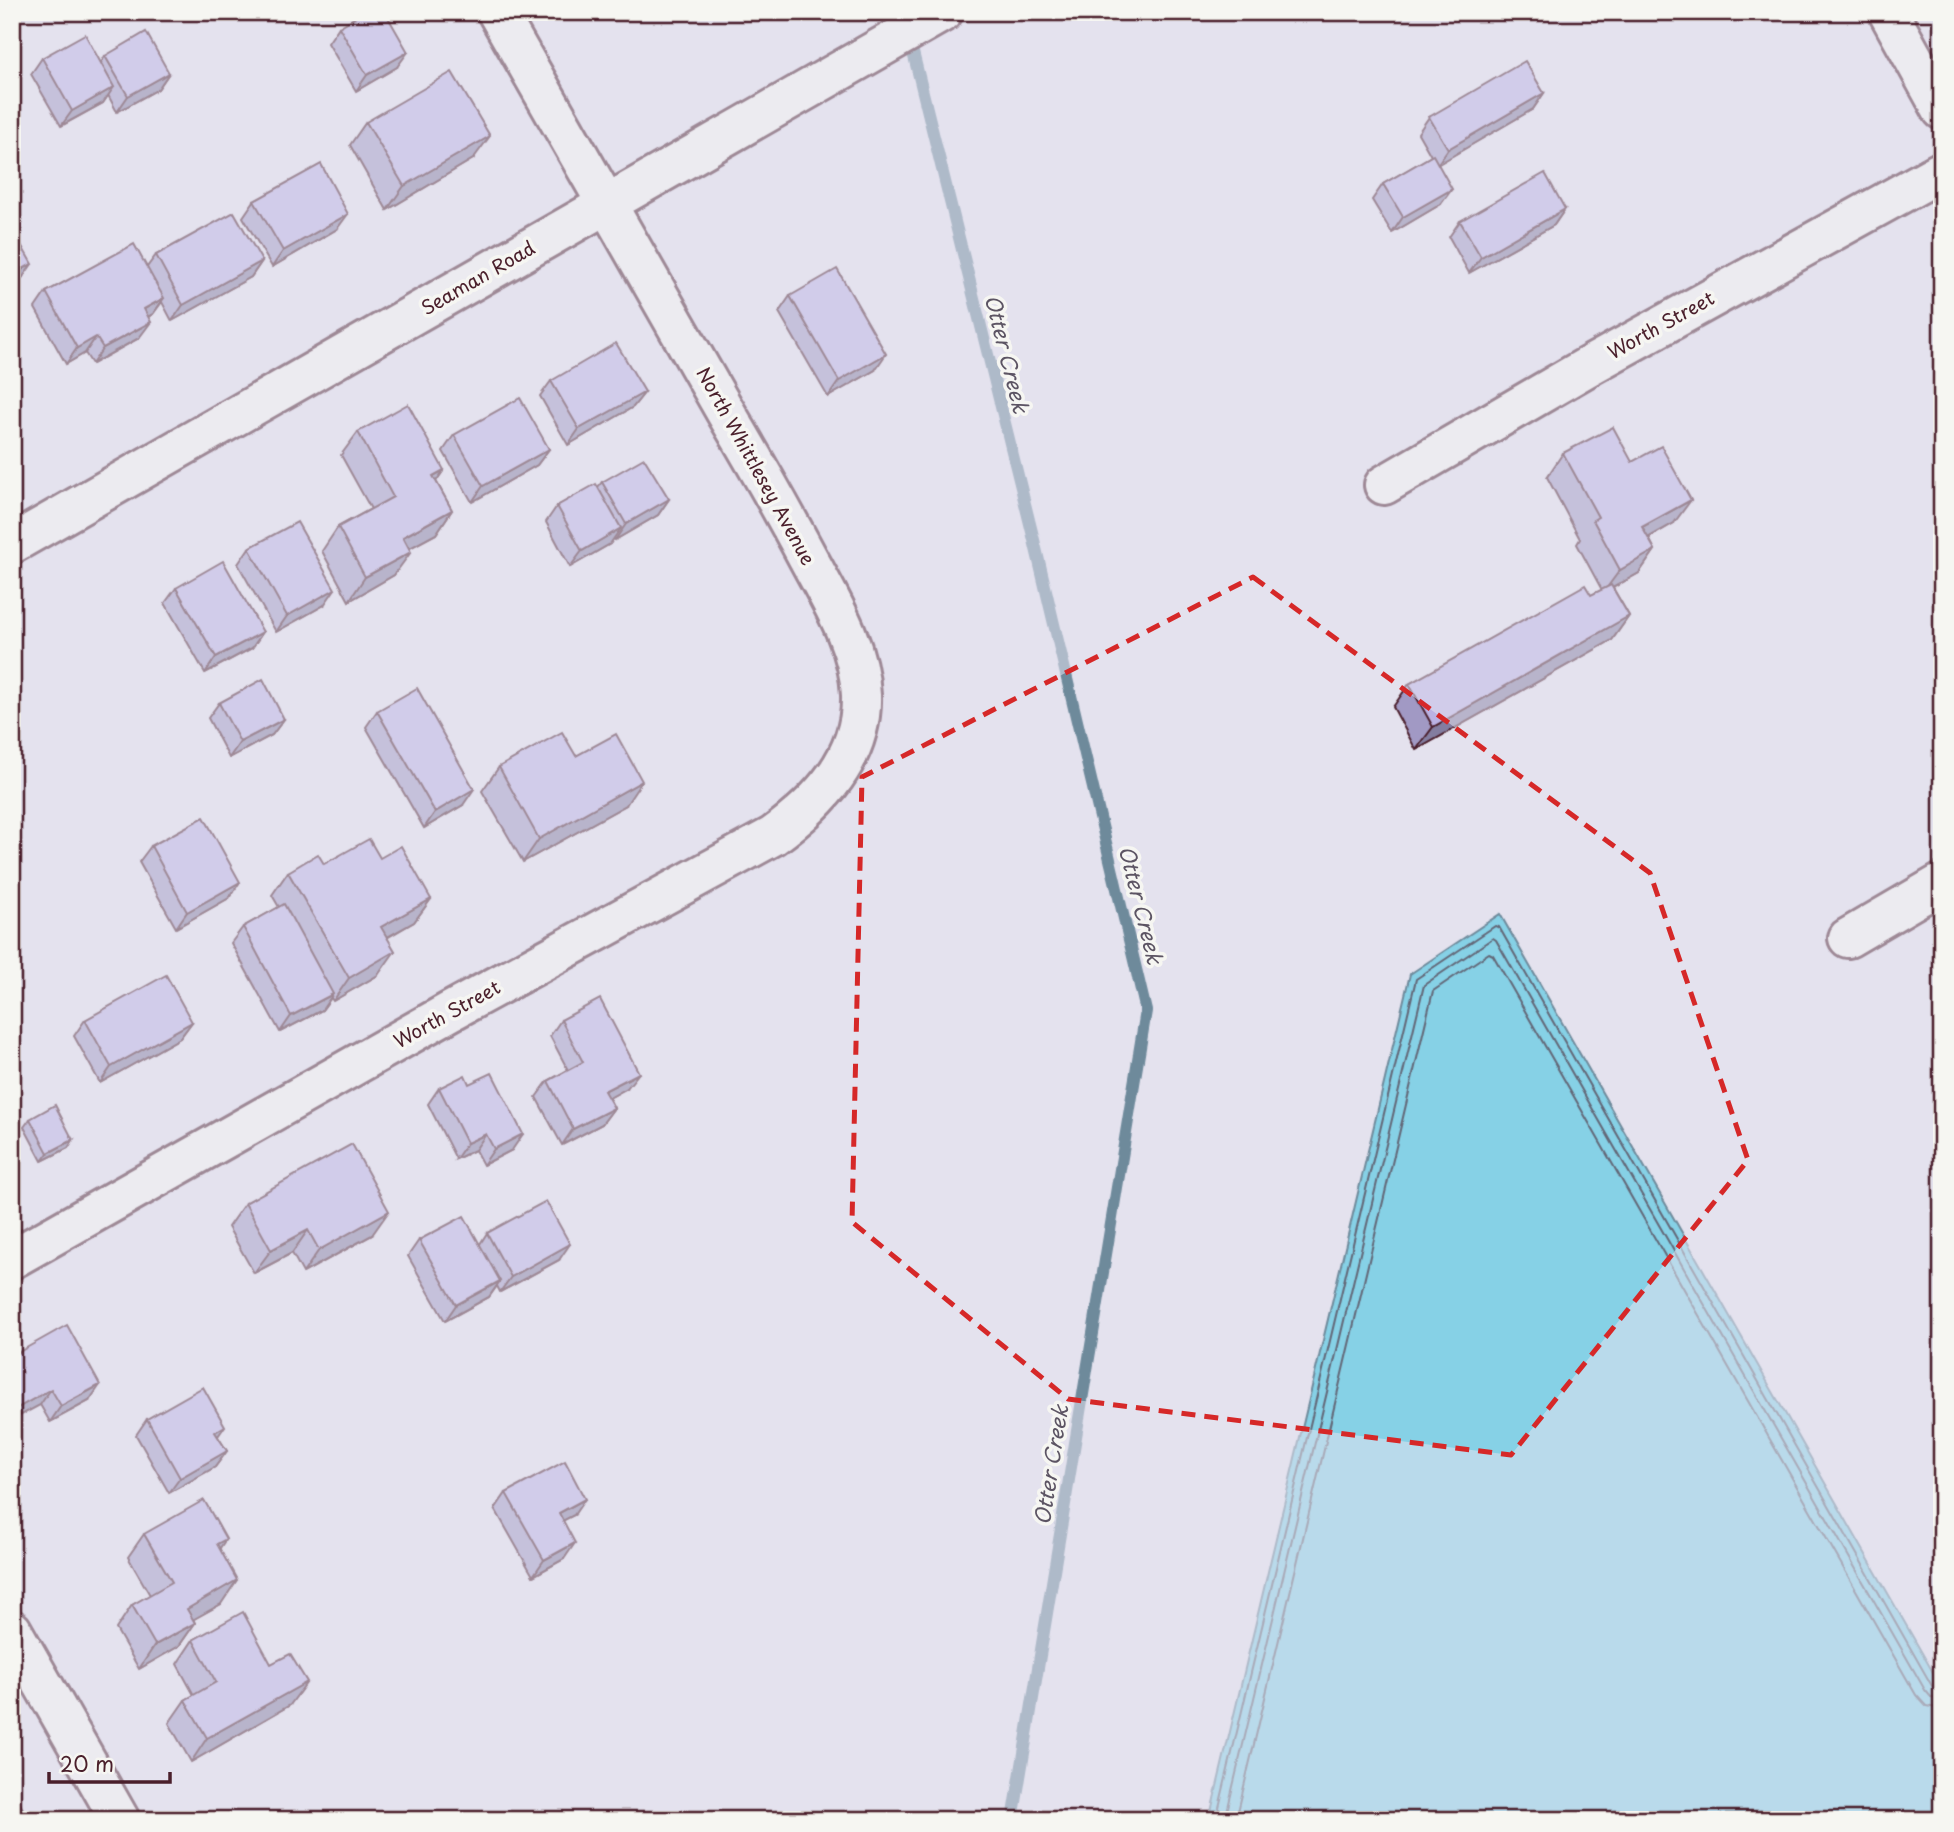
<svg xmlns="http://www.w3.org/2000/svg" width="1954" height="1832" viewBox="0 0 1954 1832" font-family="'Playpen Sans',sans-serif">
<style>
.water{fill:#86d1e6;stroke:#6e8a9b;stroke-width:2}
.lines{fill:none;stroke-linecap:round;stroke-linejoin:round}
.shore{stroke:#626676;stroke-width:2}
.stream{stroke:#6e8a9b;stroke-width:12}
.minor-casing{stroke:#4a1f2b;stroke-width:44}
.tertiary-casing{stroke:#4a1f2b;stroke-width:44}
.minor{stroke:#f6f6f2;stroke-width:38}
.tertiary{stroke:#f6f6f2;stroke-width:38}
.wall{fill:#a199c4;stroke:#4a1f2b;stroke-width:2}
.shaded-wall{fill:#837da0;stroke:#4a1f2b;stroke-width:2}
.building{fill:#bbb2e4;stroke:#4a1f2b;stroke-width:2}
.marked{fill:none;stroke:#d62828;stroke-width:5;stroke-dasharray:14 9;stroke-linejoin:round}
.labels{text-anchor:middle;stroke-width:7;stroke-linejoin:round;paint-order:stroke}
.street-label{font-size:19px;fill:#4a1f2b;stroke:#f6f6f2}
.water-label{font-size:21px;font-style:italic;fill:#5c5463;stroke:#f6f6f2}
</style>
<rect width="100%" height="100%" fill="#e4e2ee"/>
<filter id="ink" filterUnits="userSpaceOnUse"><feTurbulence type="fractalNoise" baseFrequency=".0143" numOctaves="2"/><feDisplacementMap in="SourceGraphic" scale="14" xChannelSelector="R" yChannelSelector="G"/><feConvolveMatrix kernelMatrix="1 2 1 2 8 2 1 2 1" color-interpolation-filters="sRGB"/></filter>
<g filter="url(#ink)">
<polygon class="water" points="1500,914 1942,1688 1942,1820 1209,1820 1410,974"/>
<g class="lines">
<g class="shore">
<polyline points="1216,1820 1416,979 1495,926 1499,927 1932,1686 1942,1690"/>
<polyline points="1225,1820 1424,985 1493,938 1496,940 1925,1690 1931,1697 1942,1699"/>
<polyline points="1236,1820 1433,991 1489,953 1493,955 1916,1695 1926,1706 1942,1709"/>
</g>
<polyline class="stream" points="903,12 1034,540 1146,1011 1013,1820"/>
<defs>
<g id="minor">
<polyline points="1384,485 1587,367 1942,171"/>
<polyline points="1848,938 1942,883"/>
<path d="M 12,1259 L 451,1011 L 773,836 C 820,802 863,757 861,695 C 859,645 831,601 808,558 C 782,509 754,460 725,411 C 649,278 573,145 497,12"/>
<polyline points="12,1630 120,1820"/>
</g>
<g id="tertiary">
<polyline points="1888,12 1942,110"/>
<polyline points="12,544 943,12"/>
</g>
</defs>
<use href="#minor" class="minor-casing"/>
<use href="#tertiary" class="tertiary-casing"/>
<use href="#minor" class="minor"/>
<use href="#tertiary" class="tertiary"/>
</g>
<g class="wall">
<polygon points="339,27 397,67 356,91 328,43"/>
<polygon points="105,56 169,73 158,89 117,112 108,95 103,103 61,126 31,74 42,58 101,63"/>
<polygon points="1544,93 1533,109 1438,164 1441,204 1392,233 1372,200 1383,184 1431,156 1418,133 1429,117"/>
<polygon points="366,122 473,159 387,210 350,145"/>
<polygon points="254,201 337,229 272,267 243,217"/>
<polygon points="1565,209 1554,225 1469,273 1449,237 1460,221"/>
<polygon points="156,255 262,261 251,277 172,321 162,302 153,314 148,317 139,338 92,364 85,353 66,364 35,308 46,292 147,267"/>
<polygon points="790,296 875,370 828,397 779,312"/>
<polygon points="551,381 645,392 633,407 568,445 540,396"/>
<polygon points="358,432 444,470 436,481 452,510 436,534 409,548 394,575 349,601 322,551 338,527 371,509 341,455"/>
<polygon points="454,435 549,449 537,465 472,502 443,451"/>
<polygon points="1563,453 1632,462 1674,523 1649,538 1655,550 1639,573 1613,588 1629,616 1612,640 1416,750 1393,707 1409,684 1602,590 1577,544 1580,539 1547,477"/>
<polygon points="602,482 669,499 658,515 615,540 614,538 610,544 570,567 546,522 557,506 598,487"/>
<polygon points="249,548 324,605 276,632 238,564"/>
<polygon points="176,588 263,632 252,648 205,673 165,603"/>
<polygon points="219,703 284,719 272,735 229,758 208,718"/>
<polygon points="377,711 463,805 424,828 366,727"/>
<polygon points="576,756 626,805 523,862 482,791 499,767"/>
<polygon points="151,846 229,898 176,928 139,862"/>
<polygon points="380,858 431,899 414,922 387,938 378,975 333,1001 331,998 322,1010 280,1032 231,943 243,927 279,907 272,895 288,872 324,864"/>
<polygon points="85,1020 192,1022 180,1038 100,1083 74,1036"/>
<polygon points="561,1020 627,1088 609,1098 614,1108 602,1124 562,1145 536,1097 548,1081 568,1070 550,1036"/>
<polygon points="469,1084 512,1150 483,1165 475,1150 456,1159 428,1104 439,1088"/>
<polygon points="30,1119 73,1140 68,1148 42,1161 24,1127"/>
<polygon points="245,1203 372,1235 303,1273 292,1253 254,1273 228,1227"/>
<polygon points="487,1233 559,1260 500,1292 497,1286 489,1297 445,1321 408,1256 419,1240 480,1244"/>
<polygon points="12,1356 89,1401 50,1422"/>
<polygon points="147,1419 218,1437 227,1451 215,1467 169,1493 136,1435"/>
<polygon points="506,1493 574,1515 563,1520 564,1559 533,1576 495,1509"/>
<polygon points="144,1534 220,1549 221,1604 193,1619 195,1623 179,1646 139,1669 116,1629 132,1605 150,1595 128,1557"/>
<polygon points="193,1640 290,1705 191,1762 169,1723 185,1700 194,1695 177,1664"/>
</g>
<g class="shaded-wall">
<polygon points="408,52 397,67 356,91 367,75"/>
<polygon points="169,73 158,89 117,112 128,96"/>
<polygon points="114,87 103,103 61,126 72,111"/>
<polygon points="1544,93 1533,109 1437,165 1448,149"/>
<polygon points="490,136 473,159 387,210 404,186"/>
<polygon points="1452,189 1441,204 1392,233 1403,217"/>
<polygon points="1565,209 1554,225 1469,273 1481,257"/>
<polygon points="348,214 337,229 272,267 283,251"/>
<polygon points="262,261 251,277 172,321 183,305"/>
<polygon points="32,264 21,280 12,284 12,275"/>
<polygon points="164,298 153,314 133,325 144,309"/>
<polygon points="151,322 139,338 92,364 103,348"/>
<polygon points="96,337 85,353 66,364 77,348"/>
<polygon points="886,354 875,370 828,397 839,381"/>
<polygon points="645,392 633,407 568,445 579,429"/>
<polygon points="549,449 537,465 472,502 483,486"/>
<polygon points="444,470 428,493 433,476"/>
<polygon points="669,499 658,515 615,540 626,524"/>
<polygon points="1691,500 1674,523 1626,550 1642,527"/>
<polygon points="452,510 436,534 386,561 403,537"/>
<polygon points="621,528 610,544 570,567 582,551"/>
<polygon points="1655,550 1639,573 1603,593 1620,570"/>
<polygon points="411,552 394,575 349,601 365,577"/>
<polygon points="335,589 324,605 276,632 287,616"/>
<polygon points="1629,616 1612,640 1416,750 1433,727"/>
<polygon points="263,632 252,648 205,673 216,657"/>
<polygon points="284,719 272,735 229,758 240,742"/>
<polygon points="642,781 626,805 523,862 539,839"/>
<polygon points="474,789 463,805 424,828 435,812"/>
<polygon points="240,882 229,898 176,928 187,912"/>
<polygon points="431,899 414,922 364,950 381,927"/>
<polygon points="395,951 378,975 333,1001 349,978"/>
<polygon points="333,994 322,1010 280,1032 291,1016"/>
<polygon points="192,1022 180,1038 100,1083 111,1067"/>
<polygon points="639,1073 627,1088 593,1107 604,1091"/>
<polygon points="614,1108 602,1124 562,1145 573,1129"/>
<polygon points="486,1134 475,1150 456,1159 467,1143"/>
<polygon points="523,1134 512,1150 483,1165 494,1149"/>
<polygon points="73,1140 68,1148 42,1161 48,1153"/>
<polygon points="389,1211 372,1235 303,1273 319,1250"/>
<polygon points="308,1230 292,1253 254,1273 271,1250"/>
<polygon points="570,1244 559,1260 500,1292 511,1277"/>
<polygon points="500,1281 489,1297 445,1321 456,1305"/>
<polygon points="100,1385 89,1401 50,1422 61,1406"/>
<polygon points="51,1389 40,1405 12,1420 12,1411"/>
<polygon points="225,1426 214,1442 215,1432"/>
<polygon points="227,1451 215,1467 169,1493 180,1478"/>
<polygon points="585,1499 574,1515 547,1529 559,1513"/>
<polygon points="226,1539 210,1563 217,1544"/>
<polygon points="575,1543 564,1559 533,1576 544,1560"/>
<polygon points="237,1580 221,1604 171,1632 187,1609"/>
<polygon points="195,1623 179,1646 139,1669 155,1645"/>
<polygon points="307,1682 290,1705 191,1762 207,1738"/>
</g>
<g class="building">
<polygon points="364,12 385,12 408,52 367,75 339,27"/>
<polygon points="146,32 169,73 128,96 105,56"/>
<polygon points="85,34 114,87 72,111 42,58"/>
<polygon points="1525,61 1544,93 1448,149 1429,117"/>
<polygon points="452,72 490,136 404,186 366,122"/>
<polygon points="1433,155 1452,189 1403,217 1383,184"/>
<polygon points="321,164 348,214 283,251 254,201"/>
<polygon points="1545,173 1565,209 1481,257 1460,221"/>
<polygon points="234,212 262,261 183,305 156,255"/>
<polygon points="12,229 32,264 12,275"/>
<polygon points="134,244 164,298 144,309 151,322 103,348 96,337 77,348 46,292"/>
<polygon points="837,269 886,354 839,381 790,296"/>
<polygon points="616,343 645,392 579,429 551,381"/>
<polygon points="520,398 549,449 483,486 454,435"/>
<polygon points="408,404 444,470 433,476 452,510 403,537 411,552 365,577 338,527 393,497 358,432"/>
<polygon points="1613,427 1632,462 1661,446 1691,500 1642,527 1655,550 1620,570 1593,520 1598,517 1563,453"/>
<polygon points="644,458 669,499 626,524 602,482"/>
<polygon points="596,484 621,528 582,551 557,506"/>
<polygon points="297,522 335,589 287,616 249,548"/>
<polygon points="223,561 263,632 216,657 176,588"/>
<polygon points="1585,585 1591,595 1611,585 1629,616 1433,727 1409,684"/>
<polygon points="263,679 284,719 240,742 219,703"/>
<polygon points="417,688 474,789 435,812 377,711"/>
<polygon points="562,732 576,756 616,734 642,781 539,839 499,767"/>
<polygon points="204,817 240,882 187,912 151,846"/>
<polygon points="369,839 380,858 401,846 431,899 381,927 395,951 349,978 288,872 318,854 324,864"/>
<polygon points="284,904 333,994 291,1016 243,927"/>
<polygon points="166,975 192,1022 111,1067 85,1020"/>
<polygon points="600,999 639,1073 604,1091 614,1108 573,1129 548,1081 583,1062 561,1020"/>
<polygon points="492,1073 523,1134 494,1149 486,1134 467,1143 439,1088 465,1075 469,1084"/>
<polygon points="55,1105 73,1140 48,1153 30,1119"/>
<polygon points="352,1144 389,1211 319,1250 308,1230 271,1250 245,1203"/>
<polygon points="546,1201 570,1244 511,1277 487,1233"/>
<polygon points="464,1216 500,1281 456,1305 419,1240"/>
<polygon points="67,1325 100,1385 61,1406 51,1389 12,1411 12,1356"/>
<polygon points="203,1387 225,1426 215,1432 227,1451 180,1478 147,1419"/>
<polygon points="565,1461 585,1499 559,1513 575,1543 544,1560 506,1493"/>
<polygon points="204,1500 226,1539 217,1544 237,1580 187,1609 195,1623 155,1645 132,1605 172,1582 144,1534"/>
<polygon points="243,1612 271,1664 290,1654 307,1682 207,1738 185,1700 216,1682 193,1640"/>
<polygon points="12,1789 29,1820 12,1820"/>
</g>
</g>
<path d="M0 0H1954V1832H0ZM 1253,577 L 1650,873 L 1748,1160 L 1511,1455 L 1068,1399 L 852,1222 L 862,777 Z" fill="#e4e2ee" fill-opacity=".55" fill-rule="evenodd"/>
<path class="marked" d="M 1253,577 L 1650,873 L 1748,1160 L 1511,1455 L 1068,1399 L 852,1222 L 862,777 Z"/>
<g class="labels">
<g class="street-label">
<text transform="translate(478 278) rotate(-30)" y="7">Seaman Road</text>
<text transform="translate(1661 325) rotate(-29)" y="7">Worth Street</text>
<text transform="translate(756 466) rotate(61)" y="7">North Whittlesey Avenue</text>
<text transform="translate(447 1014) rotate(-29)" y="7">Worth Street</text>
</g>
<g class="water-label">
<text transform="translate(1006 354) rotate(76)" y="7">Otter Creek</text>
<text transform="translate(1140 905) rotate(76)" y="7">Otter Creek</text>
<text transform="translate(1052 1465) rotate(-81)" y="7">Otter Creek</text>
</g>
</g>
<rect width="1954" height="1832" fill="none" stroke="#f6f6f2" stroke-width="42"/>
<rect x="21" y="21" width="1912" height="1790" fill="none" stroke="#4a1f2b" stroke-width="2.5" filter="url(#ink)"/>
<path d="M49 1772v10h121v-10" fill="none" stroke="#4a1f2b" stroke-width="3.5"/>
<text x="60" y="1772" font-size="21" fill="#4a1f2b" stroke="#f6f6f2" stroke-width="5" paint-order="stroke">20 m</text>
</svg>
